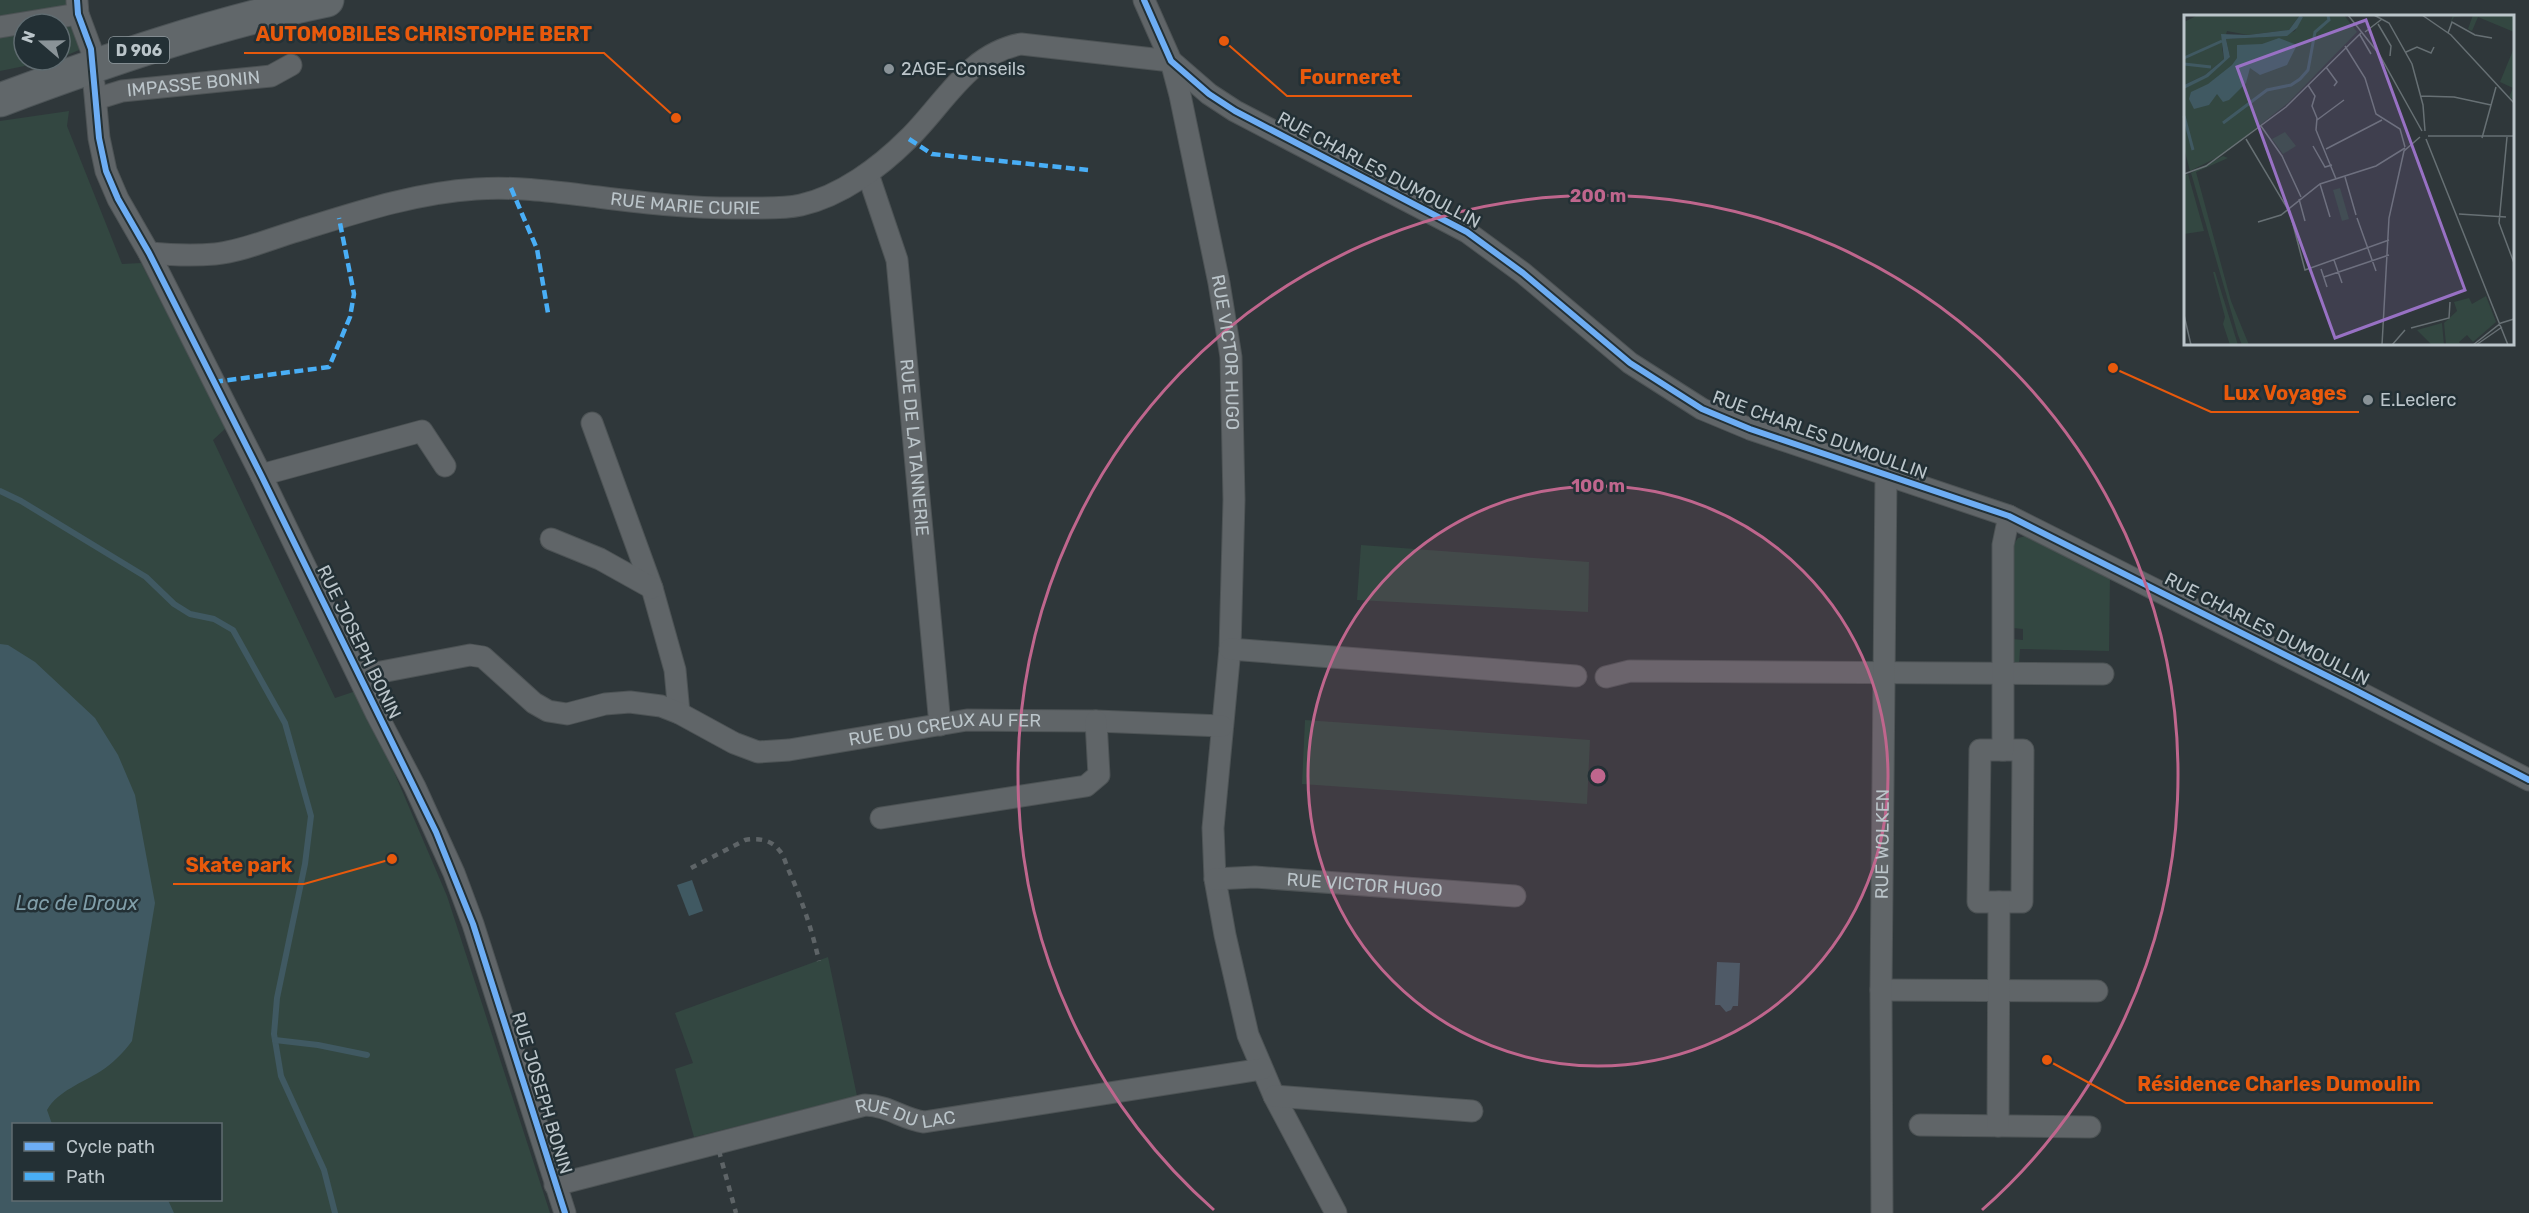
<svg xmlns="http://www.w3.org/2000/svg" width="2529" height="1213" viewBox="0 0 2529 1213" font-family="Rubik,sans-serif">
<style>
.green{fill:#334741;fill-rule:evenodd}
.water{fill:#405962}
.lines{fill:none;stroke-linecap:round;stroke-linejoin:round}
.stream{stroke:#405962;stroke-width:6}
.street-casing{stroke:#4d5355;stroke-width:23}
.primary-casing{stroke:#4d5457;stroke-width:35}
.street{stroke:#606568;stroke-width:21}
.primary{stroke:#61676a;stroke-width:33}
.rail{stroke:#5e6467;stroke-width:4.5;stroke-dasharray:6 6;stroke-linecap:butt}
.quiet{stroke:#49aef6;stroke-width:4.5;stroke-dasharray:9 4.5;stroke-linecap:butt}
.cycleway-casing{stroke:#233035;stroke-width:10}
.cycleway{stroke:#6dadf4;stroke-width:6}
.ring{fill:none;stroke:#bf668d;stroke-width:3}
.poi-dot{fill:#8a9398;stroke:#233035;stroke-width:2}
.labels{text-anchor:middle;stroke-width:5;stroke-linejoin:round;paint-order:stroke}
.shield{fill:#233035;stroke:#8d989d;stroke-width:1.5}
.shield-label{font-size:16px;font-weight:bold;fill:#bbc5ca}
.poi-label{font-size:18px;fill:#bbc5ca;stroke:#233035;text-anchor:start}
.street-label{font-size:18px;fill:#bbc5ca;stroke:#233035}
.water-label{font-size:20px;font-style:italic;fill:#809ea9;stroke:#233035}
.inset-river{fill:none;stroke:#405962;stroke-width:3}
.inset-road{fill:none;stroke:#677074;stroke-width:1.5}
.view{fill:#9871c4;fill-opacity:0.15;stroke:#9871c4;stroke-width:3}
.inset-edge{fill:none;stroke:#bbc5ca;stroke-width:3}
.centre{fill:#bf668d;stroke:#233035;stroke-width:3}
.ring-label{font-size:18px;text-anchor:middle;font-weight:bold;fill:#bf668d;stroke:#233035;stroke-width:5;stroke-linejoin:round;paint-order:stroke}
.leader{fill:none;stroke:#e8590c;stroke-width:2}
.callout-dot{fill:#e8590c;stroke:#233035;stroke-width:2}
.callout-label{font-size:20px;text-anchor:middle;font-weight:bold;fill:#e8590c;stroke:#233035;stroke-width:5;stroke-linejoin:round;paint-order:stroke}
</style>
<rect width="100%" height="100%" fill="#2f373a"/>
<g class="green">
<polygon points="0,0 67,0 67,6 0,19"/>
<polygon points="74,21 84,48 60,58 60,24"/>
<polygon points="24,30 24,60 54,60 0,71 0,34"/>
<path d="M 69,111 L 67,126 L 122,264 L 141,263 L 226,428 L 213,440 L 335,698 L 359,690 L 447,896 L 550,1213 L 0,1213 L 0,121 ZM 14,1124 L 220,1124 L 220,1200 L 14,1200 Z"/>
<polygon points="2030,535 2110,575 2109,651 2020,649 2019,664 2013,662 2012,639 2023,640 2023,629 2013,628 2012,547 2018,538"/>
<polygon points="1361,545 1589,562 1588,612 1357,600"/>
<polygon points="1305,720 1590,740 1587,804 1302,784"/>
<polygon points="828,957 857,1096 694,1137 675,1069 693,1063 675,1013"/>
</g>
<g class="water">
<path d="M 0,644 L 8,645 L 35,662 L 95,718 L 118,755 L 135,795 L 155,903 L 132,1041 C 123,1053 113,1063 101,1071 C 82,1083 58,1091 47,1110 L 52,1124 L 14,1124 L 14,1200 L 168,1200 L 174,1213 L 0,1213 Z"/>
<polygon points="692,880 703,911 689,916 677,885"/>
<polygon points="1717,962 1740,963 1738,1006 1733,1006 1731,1010 1726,1012 1720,1005 1715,1005"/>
</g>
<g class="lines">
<g class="stream">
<polyline points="0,491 21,501 146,577 174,604 190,614 214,619 233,630 285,723 311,816 305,864 277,998 274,1034 281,1076 324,1170 335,1213"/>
<polyline points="275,1040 318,1045 367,1055"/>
</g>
<defs>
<g id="street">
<polyline points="1144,0 1171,61 1209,94 1235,111 1467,232 1523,273 1630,363 1702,409 1750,429 2009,516 2353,689 2529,780"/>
<polyline points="77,1 78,14 91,49"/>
<polyline points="0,27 78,14"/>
<path id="s1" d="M 1171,61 L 1180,95 L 1219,283 L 1231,357 L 1234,500 L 1230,649 L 1213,828 L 1215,879 L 1225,935 L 1248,1035 L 1274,1096 L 1336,1213"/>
<polyline points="94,84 99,138 106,171 118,199 149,253 261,475 376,713 415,787 454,873 473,924 565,1213"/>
<path id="s2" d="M 96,99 L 122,91 L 271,76 L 291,65"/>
<path id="s3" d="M 868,174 L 897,260 L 940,725"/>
<path id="s4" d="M 149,253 C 171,255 193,256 215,254 C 243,251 270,239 297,231 C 355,213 414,193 476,189 C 517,186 557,192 598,197 C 646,203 696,209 744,208 C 762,208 783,209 801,205 C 841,196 880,167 908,139 C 944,104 968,54 1021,44 L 1171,61"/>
<polyline points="592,423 652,588 675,670 679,713"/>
<polyline points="261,475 422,431 445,466"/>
<polyline points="551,539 600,559 652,588"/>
<polyline points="1230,649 1576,676"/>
<path id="s5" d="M 360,676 L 470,655 L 483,657 L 534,703 L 548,711 L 567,714 L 605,704 L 630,702 L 661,706 L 679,713 L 734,743 L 758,752 L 789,750 L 967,720 L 1096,721 L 1222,726"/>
<polyline points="1606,677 1630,671 2103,674"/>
<polyline points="881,818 1086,786 1099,775 1096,721"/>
<path id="s6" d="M 1215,879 L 1255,877 L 1515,896"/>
<polyline points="1999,902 2022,902 2023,750 2003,750"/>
<polyline points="1881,990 2097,991"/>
<polyline points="1274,1096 1472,1111"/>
<polyline points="1920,1125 2090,1127"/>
<polyline points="1998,1126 1999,902 1978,902 1980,750 2003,750 2003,545 2009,516"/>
<path id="s7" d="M 555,1185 L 865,1105 C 890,1106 902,1119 924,1122 L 1262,1069"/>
<path id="s8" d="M 1882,1213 L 1881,990 L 1886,475"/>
</g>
<path id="primary" d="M 0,100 C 107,60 215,23 327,0"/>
</defs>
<use href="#street" class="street-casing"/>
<use href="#primary" class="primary-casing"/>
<use href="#street" class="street"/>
<use href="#primary" class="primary"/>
<g class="rail">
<path d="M 691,868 L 745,840 C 757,838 771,839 779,850 C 784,855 786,865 789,871 C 802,900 812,930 819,961"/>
<polyline points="719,1151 736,1213"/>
</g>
<g class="quiet">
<polyline points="909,139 932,154 1088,170"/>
<polyline points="511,188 537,249 548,313"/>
<polyline points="214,382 329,367 350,317 354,294 339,218"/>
</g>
<defs>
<g id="cycleway">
<polyline points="77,0 78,14 91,49 99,138 106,171 118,199 149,253 261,475 436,832 473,924 565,1213"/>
<polyline points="1144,0 1171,61 1209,94 1235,111 1467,232 1523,273 1630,363 1702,409 1750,429 2009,516 2353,689 2529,780"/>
</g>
</defs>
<use href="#cycleway" class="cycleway-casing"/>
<use href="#cycleway" class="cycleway"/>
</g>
<circle cx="1598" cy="776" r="290" fill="#bf668d" fill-opacity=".12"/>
<g class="ring">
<circle cx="1598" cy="776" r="290"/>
<path d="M1214 1210A580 580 0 1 1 1982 1210"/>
</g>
<g class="poi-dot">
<circle cx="889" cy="69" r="6"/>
<circle cx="2368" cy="400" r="6"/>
</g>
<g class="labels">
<rect class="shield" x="109" y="37" width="60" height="26" rx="4.5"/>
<g class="shield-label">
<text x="139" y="56">D 906</text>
</g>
<g class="poi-label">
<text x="901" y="75">2AGE-Conseils</text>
<text x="2380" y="406">E.Leclerc</text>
</g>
<g class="street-label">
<text dy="6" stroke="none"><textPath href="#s2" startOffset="99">IMPASSE BONIN</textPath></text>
<text transform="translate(1379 170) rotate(28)" y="6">RUE CHARLES DUMOULLIN</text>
<text dy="6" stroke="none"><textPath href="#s4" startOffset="546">RUE MARIE CURIE</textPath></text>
<text dy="6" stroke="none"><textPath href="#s1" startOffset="297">RUE VICTOR HUGO</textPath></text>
<text transform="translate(1820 435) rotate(20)" y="6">RUE CHARLES DUMOULLIN</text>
<text dy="6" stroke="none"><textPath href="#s3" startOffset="279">RUE DE LA TANNERIE</textPath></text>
<text transform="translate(2267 629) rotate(27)" y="6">RUE CHARLES DUMOULLIN</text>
<text transform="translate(359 642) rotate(64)" y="6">RUE JOSEPH BONIN</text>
<text dy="6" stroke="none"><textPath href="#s5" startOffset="621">RUE DU CREUX AU FER</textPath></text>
<text dy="6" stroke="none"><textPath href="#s8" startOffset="369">RUE WOLKEN</textPath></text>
<text dy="6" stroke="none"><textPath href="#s6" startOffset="150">RUE VICTOR HUGO</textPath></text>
<text transform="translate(542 1093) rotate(73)" y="6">RUE JOSEPH BONIN</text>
<text dy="6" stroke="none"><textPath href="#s7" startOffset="362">RUE DU LAC</textPath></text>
</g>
<g class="water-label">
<text x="77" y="910">Lac de Droux</text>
</g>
</g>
<g transform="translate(2184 15)">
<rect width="330" height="330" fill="#2f373a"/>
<path d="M 14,0 L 116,0 L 105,15 L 64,20 L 43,16 L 38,33 L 40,44 L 21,60 L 0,70 L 0,7 ZM 119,0 L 160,0 L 173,17 L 104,88 L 38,140 L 6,156 L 0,133 L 0,74 L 24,61 L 46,42 L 42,24 L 98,21 L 111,16 ZM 269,0 L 330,0 L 330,17 L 294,2 L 288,16 L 284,14 L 289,0 L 270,2 L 266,9 ZM 330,33 L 330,85 L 325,82 L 329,73 L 316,67 ZM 101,117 L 112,131 L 99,139 L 88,124 ZM 39,141 L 44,143 L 12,157 L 47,286 L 65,330 L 58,330 L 54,320 L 7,158 ZM 4,159 L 20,216 L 0,219 L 0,161 ZM 156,173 L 165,204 L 158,206 L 149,175 ZM 29,257 L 31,257 L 54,330 L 46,330 L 39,309 L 41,302 ZM 302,281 L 312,307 L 289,327 L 283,320 L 275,327 L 277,330 L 262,330 L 260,308 L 273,296 L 270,287 L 285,283 L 288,289 ZM 258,308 L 260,330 L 248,330 L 233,315 Z" fill="#334741"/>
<path d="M 116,0 L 119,2 L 113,13 L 103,21 L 42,24 L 46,42 L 24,62 L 0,74 L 0,70 L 21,60 L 40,44 L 37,19 L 64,20 L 105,15 ZM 95,23 L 113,30 L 103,50 L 76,60 L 66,53 L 62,68 L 45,85 L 39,87 L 33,79 L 25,90 L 10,94 L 5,84 L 7,77 L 24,69 L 48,50 L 53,43 L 53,30 L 78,29 Z" fill="#405962"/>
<path class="inset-river" d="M 0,43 L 38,26M 0,49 L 27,52M 0,101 L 9,135M 39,108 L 83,75 L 107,70 L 116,64 L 124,55 L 131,17 L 145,5 L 144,1"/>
<path class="inset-road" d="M 164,0 L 195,39 L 238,116M 190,0 L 205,8 L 228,49 L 239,90 L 241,116M 238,0 L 267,20 L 330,88M 194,9 L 207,31 L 206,41M 181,17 L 198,4M 264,18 L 268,7 L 291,20 L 308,23M 176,20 L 187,39M 161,31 L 181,63 L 192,99 L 216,114 L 221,132M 222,37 L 233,32 L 247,38 L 250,32M 142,52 L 153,67 L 150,71M 124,70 L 131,81 L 128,91 L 133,103 L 132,115 L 152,164M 237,81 L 270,82 L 307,90M 133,105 L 160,85M 77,111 L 98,141 L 117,182M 244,121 L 330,121M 323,122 L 315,208 L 330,248M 298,123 L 312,72M 62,124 L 106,198 L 121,255 L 205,225M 242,124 L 324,330M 129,131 L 141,152 L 148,150M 142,134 L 198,105M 0,159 L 22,151 L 102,92 L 177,18M 161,162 L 172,200M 136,169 L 146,202M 115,184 L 121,206M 275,199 L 322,202M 173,203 L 192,256M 74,207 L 97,200 L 136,169 L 192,151 L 221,133M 150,245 L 158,268M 137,254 L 143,272M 140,262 L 205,240M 0,300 L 7,330M 227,313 L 265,303 L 266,287M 198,330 L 205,203 L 220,136 L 236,122M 208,330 L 221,315M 289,330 L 317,308 L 330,304M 292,330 L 318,312"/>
<path class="view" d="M 182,5 L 281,275 L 151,323 L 53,52 Z"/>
<rect width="330" height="330" class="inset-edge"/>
</g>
<circle cx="1598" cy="776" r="9" class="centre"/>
<g class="ring-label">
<text x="1598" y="202">200 m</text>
<text x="1598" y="492">100 m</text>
</g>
<path class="leader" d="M676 118L604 53H244M1224 41L1287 96H1412M2113 368L2211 412H2359M392 859L304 884H173M2047 1060L2126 1103H2433"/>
<g class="callout-dot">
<circle cx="676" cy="118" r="6"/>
<circle cx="1224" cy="41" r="6"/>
<circle cx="2113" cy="368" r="6"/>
<circle cx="392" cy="859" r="6"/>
<circle cx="2047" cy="1060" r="6"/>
</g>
<g class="callout-label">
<text x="424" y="41">AUTOMOBILES CHRISTOPHE BERT</text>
<text x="1350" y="84">Fourneret</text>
<text x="2285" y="400">Lux Voyages</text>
<text x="239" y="872">Skate park</text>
<text x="2279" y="1091">Résidence Charles Dumoulin</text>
</g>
<rect x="12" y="1123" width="210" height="78" fill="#233035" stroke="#606c71" stroke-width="1.5"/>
<rect x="24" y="1142" width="30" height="9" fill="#6dadf4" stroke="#606c71" stroke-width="1.5"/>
<text x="66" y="1153" font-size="18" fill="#bbc5ca">Cycle path</text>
<rect x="24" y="1172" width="30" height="9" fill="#49aef6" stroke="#606c71" stroke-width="1.5"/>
<text x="66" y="1183" font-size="18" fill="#bbc5ca">Path</text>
<g transform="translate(42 42) rotate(290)"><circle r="28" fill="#233035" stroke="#606c71" stroke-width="1.5"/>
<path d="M0-4.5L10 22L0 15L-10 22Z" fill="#8a9398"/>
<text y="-9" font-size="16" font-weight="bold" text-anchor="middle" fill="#bbc5ca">N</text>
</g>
</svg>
